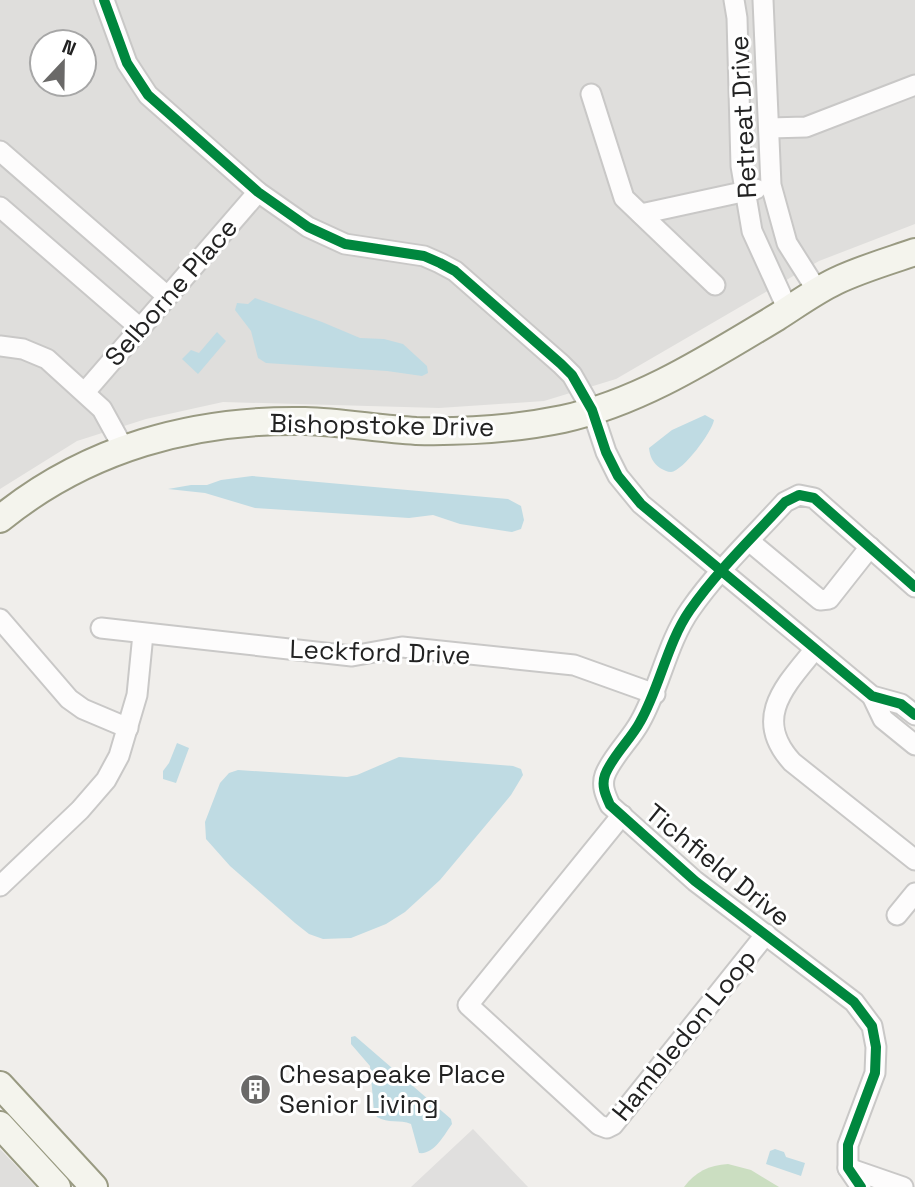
<svg xmlns="http://www.w3.org/2000/svg" width="915" height="1187" viewBox="0 0 915 1187" font-family="'Space Grotesk',sans-serif">
<style>
.residential{fill:#dfdedc;fill-rule:evenodd}
.forest{fill:#cbdec1}
.parking{fill:#e0dfde}
.water{fill:#bfdbe3}
.lines{fill:none;stroke-linecap:round;stroke-linejoin:round}
.street-casing{stroke:#c9c8c7;stroke-width:23}
.secondary-casing{stroke:#999a82;stroke-width:30}
.street{stroke:#fdfcfc;stroke-width:19}
.secondary{stroke:#f4f4ed;stroke-width:26}
.cycleway-casing{stroke:#fff;stroke-width:15}
.cycleway{stroke:#00873e;stroke-width:10}
.labels{text-anchor:middle;stroke-width:6;stroke-linejoin:round;paint-order:stroke}
.street-label{font-size:26px;fill:#222;stroke:#fff}
.poi-label{font-size:26px;fill:#222;stroke:#fff;text-anchor:start}
</style>
<rect width="100%" height="100%" fill="#f0eeeb"/>
<g class="residential">
<path d="M 0,0 L 915,0 L 915,224 L 819,261 L 616,379 L 544,401 L 439,408 L 223,402 L 146,419 L 77,441 L 0,489 ZM 42,42 L 84,42 L 84,84 L 42,84 Z"/>
<polygon points="0,1149 36,1187 0,1187"/>
</g>
<path class="forest" d="M 728,1164 L 751,1170 L 779,1187 L 684,1187 C 695,1172 709,1165 728,1164 Z"/>
<polygon class="parking" points="473,1129 528,1187 411,1187"/>
<g class="water">
<polygon points="255,298 322,322 360,338 384,339 403,344 427,366 428,373 422,376 387,371 266,363 258,358 251,331 235,310 237,303 248,304"/>
<polygon points="217,332 226,341 198,374 182,359 191,350 199,353"/>
<path d="M 705,415 L 714,420 C 712,432 683,471 671,472 C 667,472 664,470 660,468 C 653,463 650,457 649,448 L 672,430 Z"/>
<polygon points="252,476 508,499 521,506 524,520 521,529 512,532 460,524 433,515 409,518 255,508 205,493 168,489 191,485 207,485 221,480"/>
<polygon points="177,743 189,748 176,783 163,779 163,771 169,763"/>
<polygon points="399,757 513,766 521,769 523,775 511,795 440,880 405,912 386,924 351,938 323,939 309,934 295,923 230,866 206,839 205,822 220,783 229,773 238,770 347,777 357,775"/>
<path d="M 355,1036 L 451,1119 L 452,1124 C 444,1135 434,1155 419,1153 L 411,1124 C 400,1119 388,1124 377,1117 L 374,1111 L 370,1066 L 351,1044 L 351,1037 Z"/>
<polygon points="775,1149 784,1152 786,1157 805,1163 801,1176 766,1164 770,1151"/>
</g>
<g class="lines">
<defs>
<g id="street">
<polyline points="104,0 127,63 148,95 258,192 308,227 345,244 424,256 440,263 455,271 561,364 572,375 592,410 606,452 618,476 641,504 872,696 901,704 915,715"/>
<polyline points="734,0 737,18 741,166 752,231 788,310"/>
<polyline points="763,0 771,185 787,243 818,292"/>
<polyline points="591,94 624,198 715,285"/>
<polyline points="769,128 806,127 915,85"/>
<polyline points="0,151 167,296"/>
<polyline points="0,207 140,328"/>
<polyline points="641,214 756,189"/>
<polyline points="0,346 23,349 47,359 102,409 124,449"/>
<polyline points="85,392 258,192"/>
<polyline points="749,541 820,600 829,599 870,547"/>
<polyline points="0,619 69,699 83,709 128,728"/>
<polyline points="101,628 352,656 402,647 574,665 655,694"/>
<path d="M 815,649 C 785,686 752,718 792,762 L 915,860"/>
<polyline points="872,696 883,719 915,745"/>
<polyline points="622,815 468,1005 599,1125 607,1128 613,1125 766,934"/>
<polyline points="0,886 80,810 106,780 119,756 137,695 143,634"/>
<polyline points="897,915 915,893"/>
<polyline points="848,1168 903,1187"/>
<path d="M 861,1187 L 848,1168 L 848,1145 L 875,1073 L 876,1047 L 872,1026 L 854,1002 L 695,881 L 610,805 C 606,796 601,786 605,775 C 611,758 631,739 640,722 C 660,687 667,643 690,610 C 717,571 753,537 785,502 L 799,495 L 814,498 L 915,587"/>
</g>
<g id="secondary">
<path d="M 0,519 C 87,448 194,419 305,421 C 342,422 379,429 416,431 C 465,432 515,429 563,419 C 641,402 710,357 777,317 C 796,305 815,291 836,281 C 861,269 889,261 915,252"/>
<polyline points="0,1085 94,1187"/>
<polyline points="0,1125 57,1187"/>
</g>
</defs>
<use href="#street" class="street-casing"/>
<use href="#secondary" class="secondary-casing"/>
<use href="#street" class="street"/>
<use href="#secondary" class="secondary"/>
<defs>
<g id="cycleway">
<polyline points="104,0 127,63 148,95 258,192 308,227 345,244 424,256 440,263 455,271 561,364 572,375 592,410 606,452 618,476 641,504 872,696 901,704 915,715"/>
<path d="M 861,1187 L 848,1168 L 848,1145 L 875,1073 L 876,1047 L 872,1026 L 854,1002 L 695,881 L 610,805 C 606,796 601,786 605,775 C 611,758 631,739 640,722 C 660,687 667,643 690,610 C 717,571 753,537 785,502 L 799,495 L 814,498 L 915,587"/>
</g>
</defs>
<use href="#cycleway" class="cycleway-casing"/>
<use href="#cycleway" class="cycleway"/>
</g>
<defs>
<symbol id="building-disc" viewBox="-11 -11 22 22"><circle r="9.5" fill="#6a6968" stroke="#fff"/><path d="M-4-6H4V6H1V3H-1V6H-4ZM-2.5-4.3h1.7v1.8h-1.7ZM.8-4.3h1.7v1.8H.8ZM-2.5-1h1.7V.8h-1.7ZM.8-1h1.7V.8H.8Z" fill="#fff"/></symbol>
</defs>
<g fill-rule="evenodd">
<use href="#building-disc" x="238" y="1072" width="35" height="35"/>
</g>
<g class="labels">
<g class="street-label">
<text transform="translate(743 117) rotate(-93)" y="9">Retreat Drive</text>
<text transform="translate(171 292) rotate(-49)" y="9">Selborne Place</text>
<text transform="translate(382 425) rotate(1)" y="9">Bishopstoke Drive</text>
<text transform="translate(380 652) rotate(2)" y="9">Leckford Drive</text>
<text transform="translate(718 865) rotate(39)" y="9">Tichfield Drive</text>
<text transform="translate(684 1035) rotate(-51)" y="9">Hambledon Loop</text>
</g>
<g class="poi-label">
<text x="279" y="1083">Chesapeake Place<tspan x="279" dy="30">Senior Living</tspan></text>
</g>
</g>
<g transform="translate(63 63) rotate(22)"><circle r="33" fill="#ffffff" stroke="#a7a7a7" stroke-width="2"/>
<path d="M0-5L12 26L0 18L-12 26Z" fill="#6a6968"/>
<text y="-10" font-size="19" font-weight="bold" text-anchor="middle" fill="#222222">N</text>
</g>
</svg>
